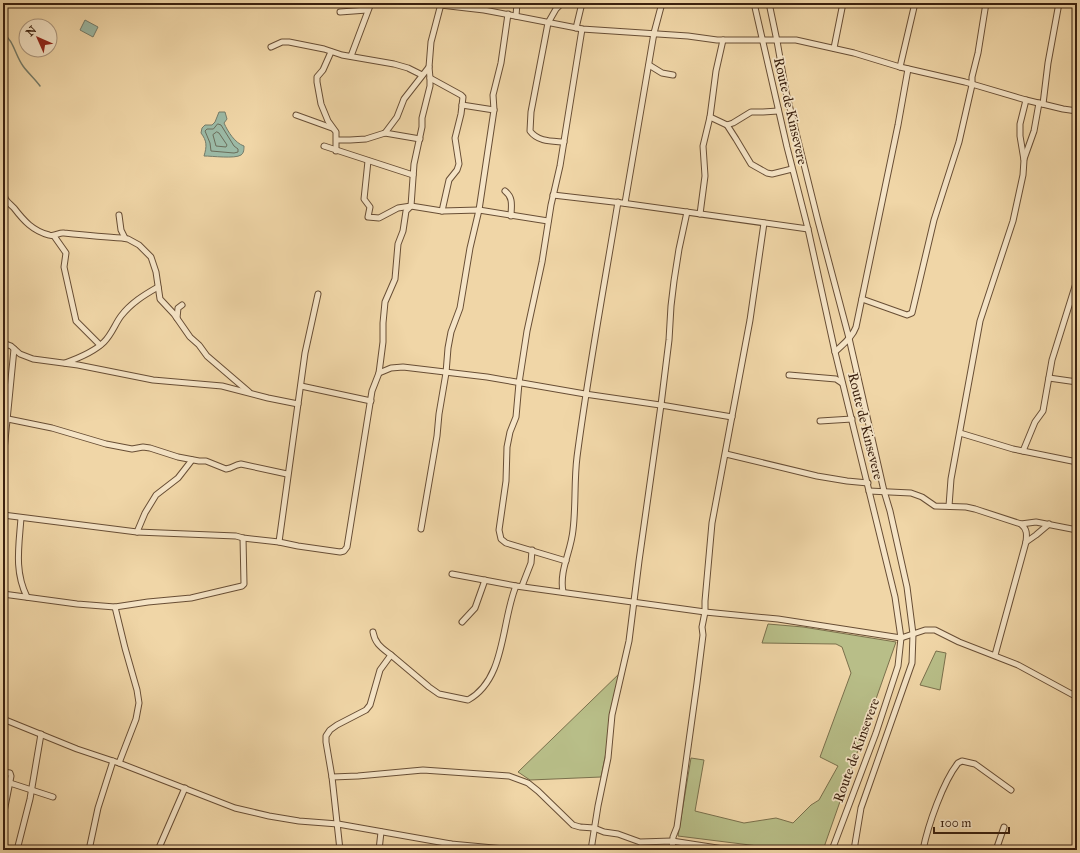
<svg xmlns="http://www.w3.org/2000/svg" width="1080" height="853" viewBox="0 0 1080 853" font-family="'IM FELL Great Primer',serif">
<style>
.green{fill:#b8be88;stroke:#7a704c}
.water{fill:#9bb9a5;stroke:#757c69}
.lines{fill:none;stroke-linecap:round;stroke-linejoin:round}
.shore{stroke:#6b6d5a;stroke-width:1}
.stream{stroke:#757c69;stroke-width:1.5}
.minor-casing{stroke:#684e35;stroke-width:7}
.minor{stroke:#f5e4c6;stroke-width:5}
.labels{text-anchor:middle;stroke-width:3.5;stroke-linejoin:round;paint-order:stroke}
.street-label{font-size:14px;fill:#3b210f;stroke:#f5e4c6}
</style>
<rect width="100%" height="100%" fill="#f0d6a7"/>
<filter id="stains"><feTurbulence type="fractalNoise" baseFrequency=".005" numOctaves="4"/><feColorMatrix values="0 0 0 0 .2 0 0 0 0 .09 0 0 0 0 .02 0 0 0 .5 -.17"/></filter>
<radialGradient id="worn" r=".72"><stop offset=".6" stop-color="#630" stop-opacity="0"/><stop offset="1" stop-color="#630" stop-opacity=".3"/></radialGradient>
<g class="green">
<polygon points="768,624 803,627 896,642 823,850 790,850 678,836 691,758 704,760 695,811 744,823 776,818 793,823 811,805 819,800 838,766 820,757 851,673 842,647 836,644 762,643"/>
<polygon points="936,651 946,653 940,690 920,685"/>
<polygon points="623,670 601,777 530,780 518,772"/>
</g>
<g class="water">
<polygon points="85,20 98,27 93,37 80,30"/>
<path d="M 219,112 L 225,112 L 227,119 L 224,123 C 228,132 235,143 244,146 C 244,149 244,153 241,155 C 235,159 212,156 204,156 C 207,146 207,141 201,133 L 202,128 L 205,125 L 212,125 L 215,122 Z"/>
</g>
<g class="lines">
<g class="shore">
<polygon points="218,124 221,125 234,146 238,149 238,152 234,153 211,151 210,143 205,131 207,129 213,129"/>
<polygon points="217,132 219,133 227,145 226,147 216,146 213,135"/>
</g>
<path class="stream" d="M 3,33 C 14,41 15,55 23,66 C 28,73 35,79 40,86"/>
<defs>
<g id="minor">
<polyline points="423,3 484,10 582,29 688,36 717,40 796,40 854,53 900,67 965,82 1026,100 1063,109 1077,111"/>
<path d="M 562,3 L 556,9 L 548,23 L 531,112 L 530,131 C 538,142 552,141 564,142"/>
<polyline points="754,3 787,147 808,229 835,352 895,597 901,638 898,666 876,733 832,850"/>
<polyline points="769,3 777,41 786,92 818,221 849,338 884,491 890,511 907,587 913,634 912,663 861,808 854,850"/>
<polyline points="340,12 367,10"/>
<polyline points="516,16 517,3"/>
<polyline points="576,28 582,3"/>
<polyline points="271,47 282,42 289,42 324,49 342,55 394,64 408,68 422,75"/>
<polyline points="834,48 843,3"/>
<polyline points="331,52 323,70 317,77 317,82 321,104 328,121 336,132 336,151"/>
<polyline points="351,56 371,3"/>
<polyline points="649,65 662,73 673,75"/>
<polyline points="900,67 915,3"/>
<polyline points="430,78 461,95 463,97 461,114 455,138 459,164 457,170 449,180 442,211"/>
<polyline points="1043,104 1048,63 1059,3"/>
<polyline points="494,110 493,95 501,63 508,14"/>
<polyline points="296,115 332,128"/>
<polyline points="710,117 727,125 733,123 751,112 763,112 778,111 778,109"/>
<polyline points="727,125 736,139 751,164 767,173 772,174 792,169"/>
<polyline points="385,133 420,139"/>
<polyline points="337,140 350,140 366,139 385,133 397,117 404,99 429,67"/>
<polyline points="324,146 413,175"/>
<polyline points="1024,159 1034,131 1039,103"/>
<polyline points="368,161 364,199 370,207 368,217 379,218 398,208 411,206 442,211 479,210 548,221"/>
<polyline points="3,175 3,185"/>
<path d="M 3,191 C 4,200 8,202 14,208 C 24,221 33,231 49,235 C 55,237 59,232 64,233 C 83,235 102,237 122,238 L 128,239 L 139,245 L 151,257 L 156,272 L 160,299 L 174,314 L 190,337 L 199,345 L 207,356 L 249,392"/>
<path d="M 505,191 C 514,198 511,207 511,216"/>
<polyline points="553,195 622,203 808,229"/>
<polyline points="625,203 654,33 662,3"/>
<polyline points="700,214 705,176 703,146 710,117 716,71 723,40"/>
<polyline points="119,215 121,230 125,238"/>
<polyline points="54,236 66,253 64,267 76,321 100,345"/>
<polyline points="862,299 907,315 912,313 934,220 959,142 972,85 972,77 978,53 986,3"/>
<polyline points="177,318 178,308 182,305"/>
<polyline points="3,343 11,346 20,354 33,359 78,365 153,380 222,386 268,398 298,404"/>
<path d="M 835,352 C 843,344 852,338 856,327 L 898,125 L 908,69"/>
<path d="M 65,363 C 79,358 94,352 104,342 C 112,334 115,324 121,316 C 131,303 144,295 158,287"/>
<polyline points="379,373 383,342 383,323 385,302 395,279 398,244 403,231 406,211 411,206 414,164 422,127 422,118 430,86 430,78 429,67 431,42 441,4"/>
<polyline points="789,375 836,379 842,383"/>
<polyline points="1049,378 1077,382"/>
<polyline points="301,386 371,401"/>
<polyline points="8,419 52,428 106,444 132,449 143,447 150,448 178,457 199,461 206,461 226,469 230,468 237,465 241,464 287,474"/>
<polyline points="820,421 852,419"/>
<polyline points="960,433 1013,449 1077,462"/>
<polyline points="1023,451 1035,422 1043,411 1052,360 1077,280"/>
<polyline points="726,454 817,476 847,481 868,483"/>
<polyline points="3,461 14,349"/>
<path d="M 869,491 L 911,493 L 922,497 L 935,506 L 966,507 L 975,509 L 1021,524 C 1027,529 1027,534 1026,542 L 995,655"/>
<polyline points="949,506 951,479 980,321 1013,221 1023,175 1024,160 1020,136 1020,124 1026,100"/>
<polyline points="3,515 137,532 236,536 243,538 279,542 298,546 340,552 344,551 347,547 372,391 379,373 391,368 403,367 487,377 585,394 667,406 732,417"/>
<path d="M 21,518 C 19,546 14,571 27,597"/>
<polyline points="1021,524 1036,522 1077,530"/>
<polyline points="421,529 437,436 439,414 446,373 448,348 451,332 460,308 470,248 479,210 494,110 462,105"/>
<polyline points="137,532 145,513 156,495 178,478 192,460"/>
<polyline points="279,542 305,353 318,294"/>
<polyline points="1026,542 1036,535 1049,524"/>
<polyline points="566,561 506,543 501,539 499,530 506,481 507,447 510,432 516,417 519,383 527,331 542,262 551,205 560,166 582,29"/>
<polyline points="452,574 516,586 705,612 778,619 901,638 925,630 935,630 959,642 1018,665 1077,697"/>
<path d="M 516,586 C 501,622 506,679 468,700 L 439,694 L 429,687 L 391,655 L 380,670 L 370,705 L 366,710 L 337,725 L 330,730 L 326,736 L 326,742 L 332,777 L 358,776 L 423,770 L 509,776 L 528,783 L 538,791 L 573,825 L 580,827 L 594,828 L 604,832 L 618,834 L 640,842 L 672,841 L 730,850"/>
<polyline points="522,586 531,563 532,550"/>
<path d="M 563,592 C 559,570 571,552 573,530 C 576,506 574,481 577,457 C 588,372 604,287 618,202"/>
<polyline points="3,594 77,604 115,607 148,602 191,598 242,586 244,584 243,538"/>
<polyline points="115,607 125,648 137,690 139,703 136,719 119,763"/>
<polyline points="462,622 475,608 485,580"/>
<path d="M 373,632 C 375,644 382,648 391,655"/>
<polyline points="3,719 77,749 119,763 235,808 269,816 299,821 338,824 451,844 516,850"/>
<polyline points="3,772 10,773 11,776 3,817"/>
<polyline points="332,777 340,850"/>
<polyline points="10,783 53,797"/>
<polyline points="3,848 13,850"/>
<polyline points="17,850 30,799 41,734"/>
<polyline points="89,850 98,808 113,761"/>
<polyline points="158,850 185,788"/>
<polyline points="379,850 381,832"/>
<polyline points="451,850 451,844"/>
<polyline points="591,850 598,806 608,758 612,715 629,641 639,561 661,405 669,340 671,306 674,281 679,249 687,212"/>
<polyline points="672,850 673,837 677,827 697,683 703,635 702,627 705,612 705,601 712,523 750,320 764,223"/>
<path d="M 923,850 C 928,825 943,782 958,763 L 962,761 L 975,764 L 1011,790"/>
<polyline points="996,850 1004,827"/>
<polyline points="1076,850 1077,849"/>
</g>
</defs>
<use href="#minor" class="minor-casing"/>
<use href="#minor" class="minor"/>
</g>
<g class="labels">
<g class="street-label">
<text transform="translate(791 111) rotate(77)" y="5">Route de Kinsevere</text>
<text transform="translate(866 426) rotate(76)" y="5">Route de Kinsevere</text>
<text transform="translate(856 750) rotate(-70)" y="5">Route de Kinsevere</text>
</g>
</g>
<rect width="1080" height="853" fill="none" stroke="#f0d6a7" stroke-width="16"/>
<rect x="4" y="4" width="1072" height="845" fill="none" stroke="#3b210f" stroke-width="2"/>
<rect x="8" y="8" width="1064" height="837" fill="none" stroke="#3b210f"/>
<g transform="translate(38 38) rotate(315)"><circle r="19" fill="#f5e4c6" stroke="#ab967d"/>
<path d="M0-3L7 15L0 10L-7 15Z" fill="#8f2418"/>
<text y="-6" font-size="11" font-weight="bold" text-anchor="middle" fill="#3b210f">N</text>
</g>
<path d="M934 827v6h75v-6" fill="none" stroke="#3b210f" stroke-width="2"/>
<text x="940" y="827" font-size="12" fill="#3b210f" stroke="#f5e4c6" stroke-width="3" paint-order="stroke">100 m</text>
<rect width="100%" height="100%" filter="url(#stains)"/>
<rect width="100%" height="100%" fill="url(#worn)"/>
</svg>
